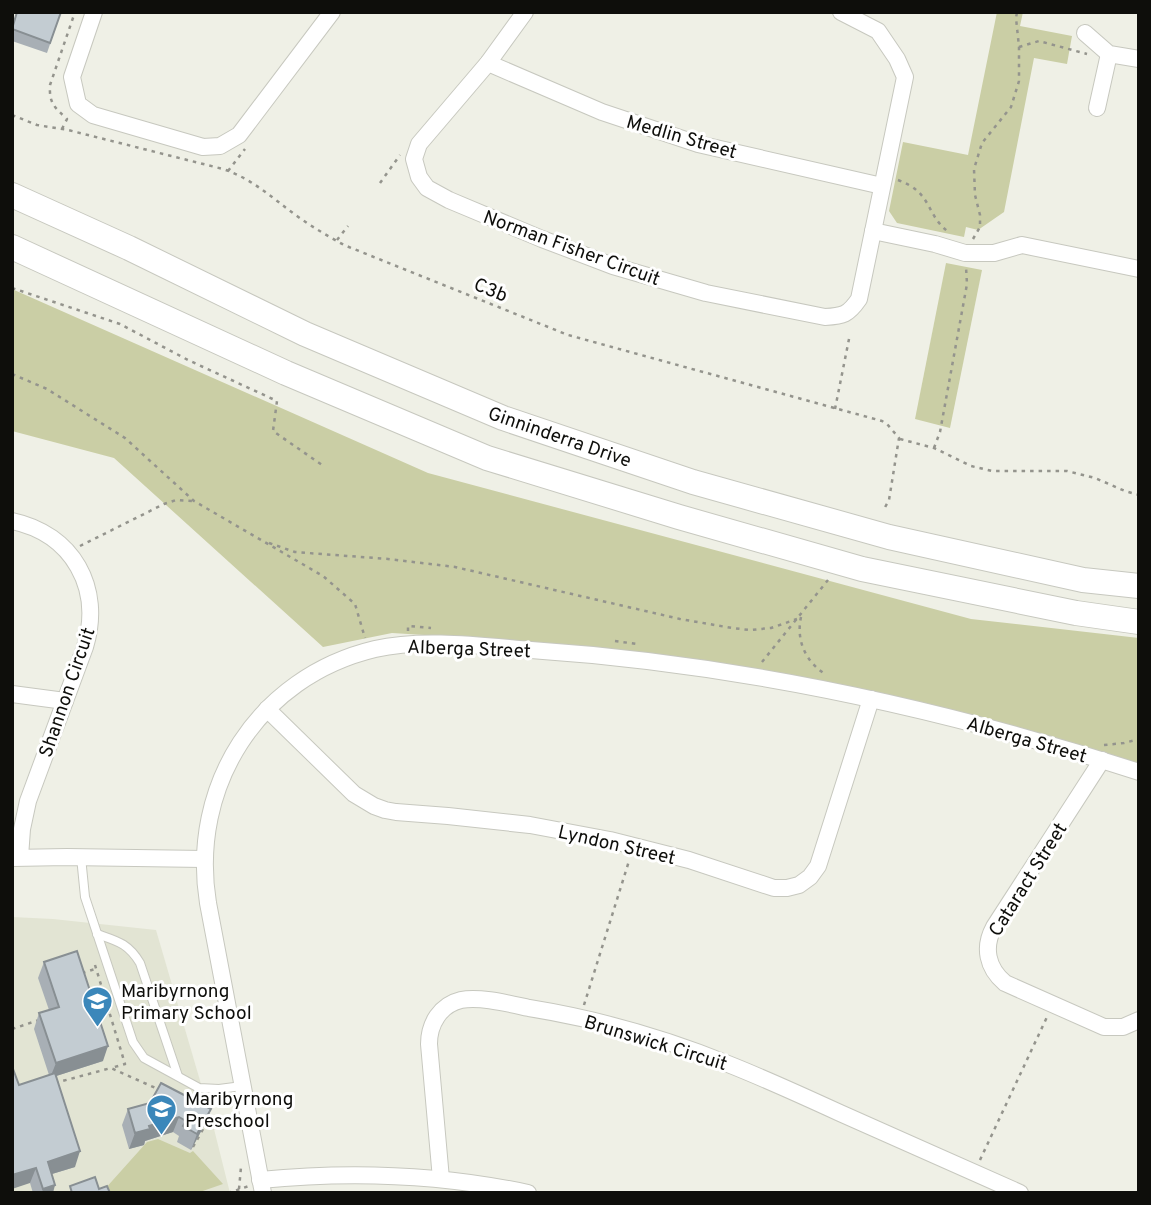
<svg xmlns="http://www.w3.org/2000/svg" width="1151" height="1205" viewBox="0 0 1151 1205" font-family="Overpass,sans-serif">
<style>
.built{fill:#e2e4d3}
.green{fill:#cacea5}
.lines{fill:none;stroke-linecap:round;stroke-linejoin:round}
.service-casing{stroke:#c7c8bf;stroke-width:10}
.minor-casing{stroke:#c7c8bf;stroke-width:18}
.primary-casing{stroke:#c7c8bf;stroke-width:26}
.path{stroke:#94948d;stroke-width:2.5;stroke-dasharray:3.5 5;stroke-linecap:butt}
.service{stroke:#fff;stroke-width:8}
.minor{stroke:#fff;stroke-width:16}
.primary{stroke:#fff;stroke-width:24}
.wall{fill:#a8afb5}
.shaded-wall{fill:#888f93}
.building{fill:#c3ccd2;stroke:#888f93;stroke-width:2}
.labels{text-anchor:middle;stroke-width:6;stroke-linejoin:round;paint-order:stroke}
.street-label{font-size:19px;fill:#0e0e0b;stroke:#fff}
.poi-label{font-size:19px;fill:#0e0e0b;stroke:#fff;text-anchor:start}
</style>
<rect width="100%" height="100%" fill="#eff0e6"/>
<polygon class="built" points="12,917 53,919 156,930 213,1125 230,1193 12,1193"/>
<g class="green">
<polygon points="997,12 1023,12 1020,26 1072,36 1067,64 1034,58 1004,212 978,230 966,227 964,237 897,223 889,211 903,142 968,155"/>
<polygon points="946,263 982,270 950,428 915,419"/>
<polygon points="12,289 428,473 971,619 1139,638 1139,765 923,704 424,635 392,633 323,647 114,458 12,431"/>
<polygon points="158,1139 190,1153 193,1151 223,1184 197,1193 107,1193 104,1190 147,1142"/>
</g>
<g class="lines">
<defs>
<g id="service">
<polyline points="81,857 85,897 133,1042 144,1058 199,1088 219,1089 242,1086"/>
<path d="M 97,934 C 117,941 128,943 140,963 L 178,1076"/>
</g>
<g id="minor">
<polyline points="94,12 72,77 78,104 93,115 203,147 220,146 239,135 332,12"/>
<path d="M 525,12 L 488,63 L 419,144 L 414,159 L 419,177 L 427,188 L 449,200 L 542,239 L 613,266 L 706,293 L 825,317 C 843,316 848,315 859,299 L 905,77 L 897,59 L 878,31 L 841,12"/>
<polyline points="1085,33 1109,54 1139,59"/>
<polyline points="488,63 602,112 698,144 882,186"/>
<polyline points="1097,108 1109,54"/>
<polyline points="873,231 935,244 965,253 994,253 1022,245 1139,269"/>
<path d="M 12,521 C 73,534 103,588 85,647 L 28,801 L 22,829 L 20,857"/>
<polyline points="12,694 65,701"/>
<polyline points="267,709 354,794 374,806 385,810 396,812 448,816 530,825 610,840 689,860 774,888 787,888 799,885 810,877 818,866 871,699"/>
<path d="M 1102,760 L 994,927 C 983,947 987,968 1005,983 L 1104,1027 L 1123,1027 L 1139,1020"/>
<polyline points="12,858 67,857 204,859"/>
<path d="M 441,1179 L 429,1044 C 429,1024 440,1005 461,1000 C 480,996 510,1004 529,1008 C 597,1019 664,1038 728,1064 C 766,1079 803,1096 840,1113 C 900,1140 960,1166 1020,1193"/>
<path d="M 260,1180 C 350,1171 439,1174 528,1193"/>
<path d="M 263,1193 L 208,903 C 189,786 258,677 375,649 C 423,638 482,646 531,650 C 738,664 942,708 1139,772"/>
</g>
<g id="primary">
<polyline points="12,195 129,248 305,334 503,418 693,482 889,537 1083,580 1139,586"/>
<polyline points="12,247 286,373 487,458 679,517 862,569 1076,613 1139,622"/>
</g>
</defs>
<use href="#service" class="service-casing"/>
<use href="#minor" class="minor-casing"/>
<use href="#primary" class="primary-casing"/>
<g class="path">
<polyline points="1019,47 1039,41 1087,54"/>
<path d="M 12,115 L 37,125 L 68,130 L 223,169 C 253,179 272,198 297,216 C 312,227 328,236 344,245 L 568,335 L 882,421 L 887,424 L 899,438 L 889,500 L 883,511"/>
<path d="M 62,129 L 67,119 C 54,107 49,103 50,85 L 75,12"/>
<polyline points="228,171 245,149"/>
<path d="M 898,180 C 934,193 925,216 950,233"/>
<polyline points="380,183 400,155"/>
<polyline points="973,239 980,227 980,215 975,195 974,169 982,143 1011,107 1019,81 1019,47 1016,18 1017,12"/>
<polyline points="337,240 348,226"/>
<polyline points="12,288 120,324 188,360 277,401 273,431 322,465"/>
<polyline points="12,374 47,389 125,438 194,501 323,576 355,604 365,638"/>
<polyline points="835,409 850,334"/>
<polyline points="900,439 934,448 971,466 992,471 1067,471 1095,478 1125,491 1139,495"/>
<polyline points="934,448 940,432 967,284 966,267"/>
<polyline points="269,543 295,552 388,559 455,567 680,619 732,628 750,630 771,628 797,619"/>
<polyline points="80,546 164,504 176,500 193,501"/>
<path d="M 801,617 C 796,640 805,661 825,674"/>
<polyline points="408,631 408,626 431,628"/>
<polyline points="615,641 637,644"/>
<polyline points="762,662 828,580"/>
<polyline points="1104,745 1124,743 1139,739"/>
<polyline points="95,965 125,1064 111,1068"/>
<polyline points="82,973 95,969"/>
<polyline points="584,1005 629,861"/>
<polyline points="94,1011 107,1007"/>
<polyline points="12,1029 39,1020"/>
<polyline points="55,1083 111,1068 160,1090"/>
<polyline points="199,1103 216,1101"/>
<polyline points="193,1147 207,1122 207,1117"/>
<polyline points="980,1160 1047,1017"/>
<polyline points="239,1189 241,1167 243,1166"/>
<polyline points="228,1193 249,1186"/>
</g>
<use href="#service" class="service"/>
<use href="#minor" class="minor"/>
<use href="#primary" class="primary"/>
</g>
<g class="wall">
<polygon points="61,12 47,53 12,41 12,26"/>
<polygon points="44,962 103,1061 56,1076 75,1167 52,1174 53,1193 33,1193 30,1183 19,1085 49,1075 34,1029 39,1013 49,1010 38,978"/>
<polygon points="128,1109 211,1109 205,1124 191,1150 177,1142 179,1136 173,1132 145,1141 144,1145 129,1149 122,1125"/>
</g>
<g class="shaded-wall">
<polygon points="108,1046 103,1061 50,1078 56,1063"/>
<polygon points="211,1109 205,1124 191,1150 197,1134"/>
<polygon points="179,1117 173,1132 145,1141 144,1145 129,1149 135,1133 149,1126"/>
<polygon points="80,1151 75,1167 42,1177 48,1162"/>
<polygon points="36,1168 30,1183 12,1189 12,1175"/>
<polygon points="55,1185 53,1193 42,1193 43,1189"/>
</g>
<g class="building">
<polygon points="17,12 61,12 50,43 12,29"/>
<polygon points="77,951 108,1046 56,1063 39,1013 59,1007 44,962"/>
<polygon points="12,1069 13,1069 19,1085 55,1073 80,1151 48,1162 55,1185 43,1189 36,1168 12,1175"/>
<polygon points="161,1083 211,1109 197,1134 183,1126 186,1121 179,1117 149,1126 150,1129 135,1133 128,1109 150,1103"/>
<polygon points="95,1177 99,1189 107,1186 110,1193 72,1193 70,1186"/>
</g>
<defs>
<symbol id="school-pin" viewBox="-11 -11 22 30"><path d="M0 17L-7.5 6A9.5 9.5 0 1 1 7.5 6Z" fill="#3b87ba" stroke="#fff"/><path d="M0-5L7-2L0 1L-7-2ZM-4 1L0 2.5L4 1V4Q0 6-4 4Z" fill="#fff"/></symbol>
</defs>
<g fill-rule="evenodd">
<use href="#school-pin" x="80" y="984" width="35" height="47"/>
<use href="#school-pin" x="144" y="1092" width="35" height="47"/>
</g>
<g class="labels">
<g class="street-label">
<text transform="translate(682 136) rotate(16)" y="7">Medlin Street</text>
<text transform="translate(572 247) rotate(20)" y="7">Norman Fisher Circuit</text>
<text transform="translate(491 289) rotate(22)" y="7">C3b</text>
<text transform="translate(560 436) rotate(19)" y="7">Ginninderra Drive</text>
<text transform="translate(469 648) rotate(2)" y="7">Alberga Street</text>
<text transform="translate(66 692) rotate(-71)" y="7">Shannon Circuit</text>
<text transform="translate(1027 739) rotate(16)" y="7">Alberga Street</text>
<text transform="translate(617 844) rotate(13)" y="7">Lyndon Street</text>
<text transform="translate(1027 879) rotate(-58)" y="7">Cataract Street</text>
<text transform="translate(656 1042) rotate(17)" y="7">Brunswick Circuit</text>
</g>
<g class="poi-label">
<text x="121" y="997">Maribyrnong<tspan x="121" dy="22">Primary School</tspan></text>
<text x="185" y="1105">Maribyrnong<tspan x="185" dy="22">Preschool</tspan></text>
</g>
</g>
<rect width="1151" height="1205" fill="none" stroke="#0e0e0b" stroke-width="28"/>
</svg>
